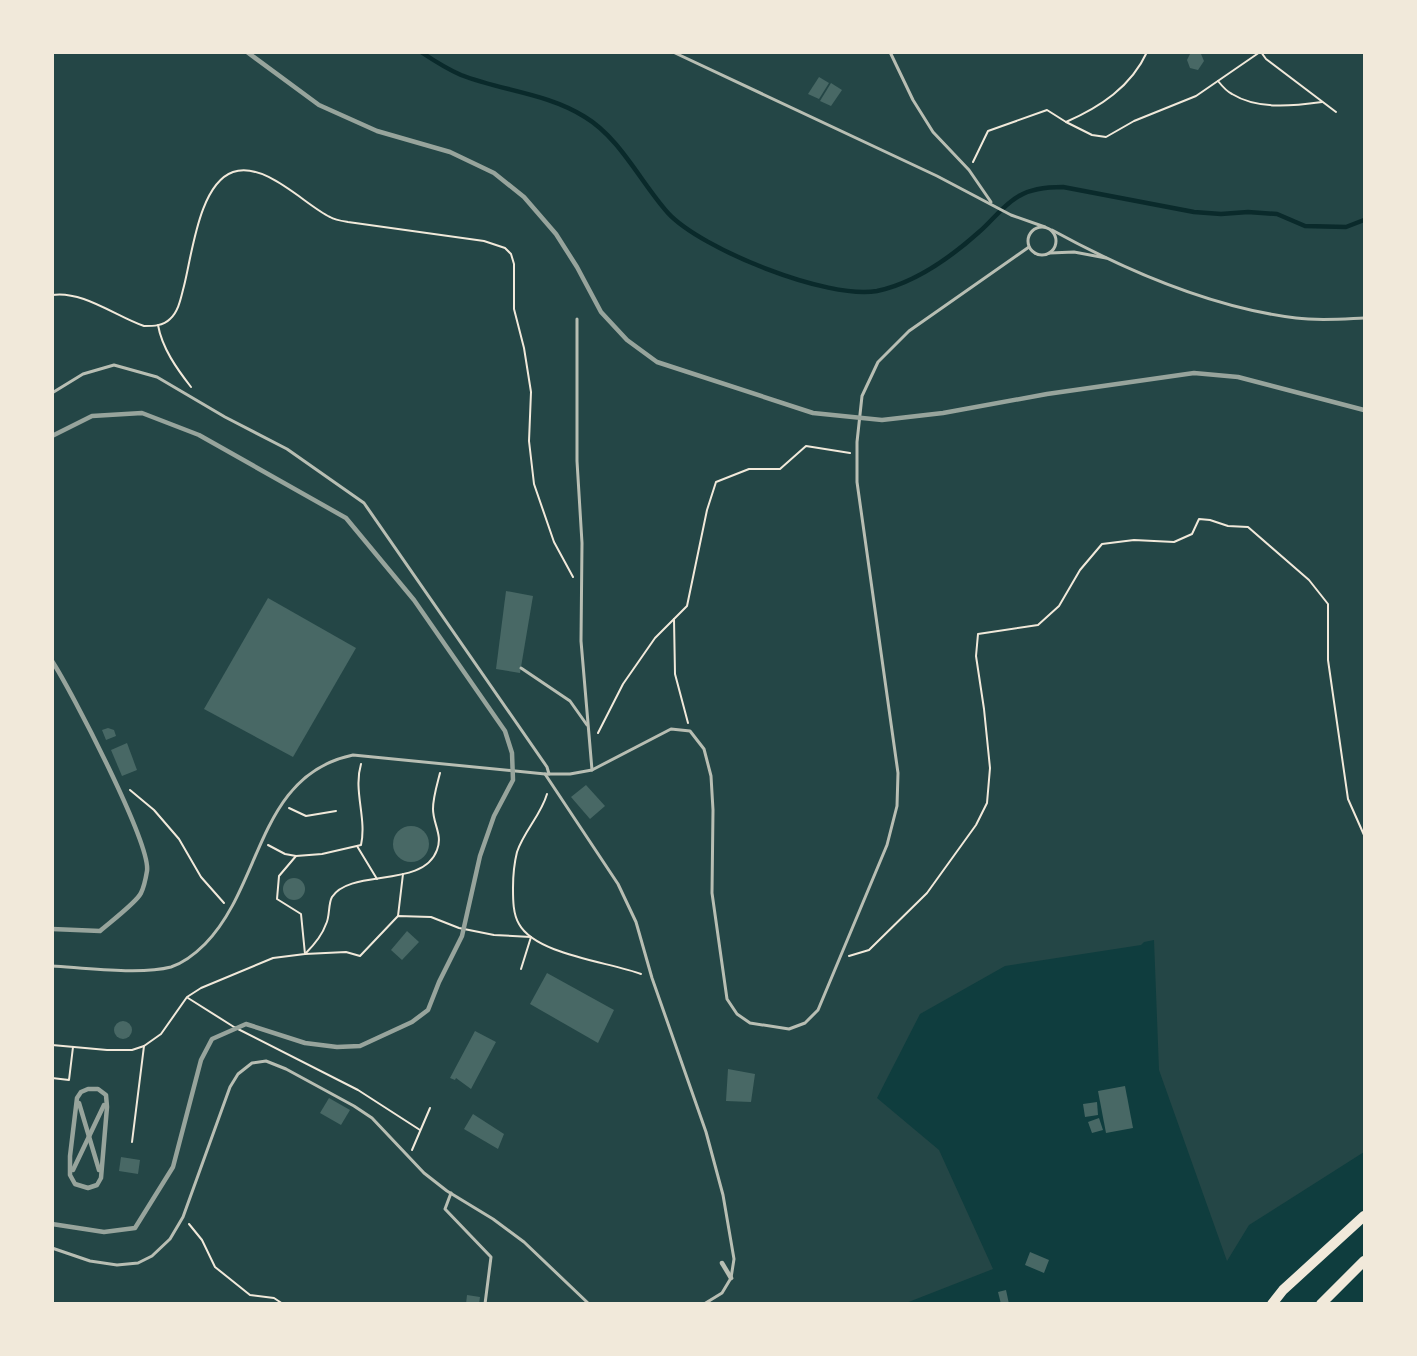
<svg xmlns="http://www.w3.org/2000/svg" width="1417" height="1356" viewBox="0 0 1417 1356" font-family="'DejaVu Sans',sans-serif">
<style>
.green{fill:#244646}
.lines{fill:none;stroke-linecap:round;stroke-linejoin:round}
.stream{stroke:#0a2a2b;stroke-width:4.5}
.building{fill:#486865}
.path{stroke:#f1e9da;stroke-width:2}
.service{stroke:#b8beb3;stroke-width:3}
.pedestrian{stroke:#b8beb3;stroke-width:4.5}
.motorway{stroke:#f1e9da;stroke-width:10}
.rail{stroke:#97a49c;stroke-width:4.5}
</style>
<rect width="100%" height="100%" fill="#0f3d3e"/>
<polygon class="green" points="52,53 1364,53 1364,1152 1249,1225 1227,1261 1159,1070 1154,940 1144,942 1141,945 1005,966 920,1014 877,1098 939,1150 993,1269 906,1303 53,1303"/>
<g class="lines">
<path class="stream" d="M 421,52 C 433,60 447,69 461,75 C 502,91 547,93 585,117 C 620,138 641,183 668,213 C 701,249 828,300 877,291 C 915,283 950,258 979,232 C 992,221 1004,204 1019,196 C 1032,188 1048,187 1063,187 L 1194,212 L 1221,214 L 1248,212 L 1277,214 L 1305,226 L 1346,227 L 1364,220"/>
</g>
<g class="building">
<polygon points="1191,52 1201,54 1204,61 1198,70 1190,68 1187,60"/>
<polygon points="819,77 829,83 819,99 808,94"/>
<polygon points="831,83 842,90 831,106 820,101"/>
<polygon points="506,591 533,596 520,673 496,669"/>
<polygon points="268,598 356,648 293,757 204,709"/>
<polygon points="108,728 114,730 116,736 106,740 102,730"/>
<polygon points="127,743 137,770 122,776 111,750"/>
<polygon points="586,785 605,806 590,819 571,797"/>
<circle cx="411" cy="844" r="18"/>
<circle cx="294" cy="889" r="11"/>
<polygon points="407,931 419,942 402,960 391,950"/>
<polygon points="547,973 614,1010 598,1043 530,1004"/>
<circle cx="123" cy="1030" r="9"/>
<polygon points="475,1031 496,1042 471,1089 456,1078 455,1080 450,1078"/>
<polygon points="728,1069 755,1074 751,1102 726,1101"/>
<polygon points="1125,1086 1133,1128 1106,1133 1098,1091"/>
<polygon points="329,1098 350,1110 341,1125 320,1113"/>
<polygon points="1097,1102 1098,1115 1085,1117 1083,1104"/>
<polygon points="473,1114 504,1134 498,1149 464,1129"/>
<polygon points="1099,1118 1103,1130 1092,1133 1088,1122"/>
<polygon points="121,1157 140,1160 138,1174 119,1171"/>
<polygon points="1030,1252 1049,1260 1044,1273 1025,1265"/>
<polygon points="1006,1290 1009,1304 1001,1304 998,1292"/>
<polygon points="467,1295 480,1297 479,1304 466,1304"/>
</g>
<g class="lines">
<g class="path">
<polyline points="1261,52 1266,59 1336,112"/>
<path d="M 1218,81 C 1222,86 1226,91 1232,94 C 1258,110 1293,106 1322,102"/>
<polyline points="1066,122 1092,135 1106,137 1134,121 1196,96 1260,52"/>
<path d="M 973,162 L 988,131 L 1047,110 L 1066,122 C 1100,107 1131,87 1147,52"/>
<path d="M 52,295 C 82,290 117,317 144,326 C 153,326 163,326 170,319 C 179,311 181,297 184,286 C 192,255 199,184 233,172 C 265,161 305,205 330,217 C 335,220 342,221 348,222 L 484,241 L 505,248 L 511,254 L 514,264 L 514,309 L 524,348 L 531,392 L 529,441 L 534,484 L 554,542 L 573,577"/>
<path d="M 158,325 C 162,348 177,369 191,387"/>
<polyline points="674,619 675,674 688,723"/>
<polyline points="598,733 623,684 655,638 687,606 707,510 716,482 749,469 780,469 806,446 850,453"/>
<path d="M 361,764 C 353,791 367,818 361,845 L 322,854 L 296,856 L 279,876 L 277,899 L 301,914 L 305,954 L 346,952 L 360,956 L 398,916 L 431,917 L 459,928 L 494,935 L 531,937 L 521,969"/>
<polyline points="130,790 154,810 179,839 201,877 224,903"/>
<path d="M 547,794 C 541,815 524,831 517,852 C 514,864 513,876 513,888 C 513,900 513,914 519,924 C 536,955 610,962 641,974"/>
<polyline points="289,808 306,816 336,811"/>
<polyline points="268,845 285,854 296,856"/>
<polyline points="357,846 377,879"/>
<polyline points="398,916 403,874"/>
<polyline points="849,956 869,950 927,893 976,825 987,803 990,768 984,709 976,656 978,634 1038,625 1059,606 1080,570 1102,544 1134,540 1174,542 1192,534 1199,519 1210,520 1228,526 1248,527 1309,580 1328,604 1328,660 1348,799 1364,835"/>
<polyline points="188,998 234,1027 358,1090 420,1130"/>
<path d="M 52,1045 L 107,1050 L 132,1050 L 144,1046 L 161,1034 L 187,997 L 201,988 L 273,958 L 305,954 C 313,946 322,936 326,924 C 330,917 328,904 332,897 C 351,868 423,889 437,850 C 443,835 433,824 433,809 C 433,797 437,785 440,773"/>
<polyline points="52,1078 69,1080 73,1047"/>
<polyline points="132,1142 144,1046"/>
<polyline points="412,1150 430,1108"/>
<polyline points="189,1224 202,1240 215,1267 250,1295 274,1298 283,1304"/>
</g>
<g class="service">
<polyline points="673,52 937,176 1011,215 1045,227"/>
<polyline points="890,52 913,100 933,132 969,170 991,202"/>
<circle cx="1042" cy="241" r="14"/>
<path d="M 1052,230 C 1125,270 1213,308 1296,318 C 1319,321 1342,319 1364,318"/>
<polyline points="1050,253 1074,252 1106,258"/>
<polyline points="577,319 577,461 582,543 581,641 592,770 671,729 690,731 704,749 711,776 713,810 712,893 727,999 737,1014 750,1023 789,1029 805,1023 818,1010 887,845 897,806 898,773 857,482 857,442 862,396 878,362 909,331 1029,247"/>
<polyline points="52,393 83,374 114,365 157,377 225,417 287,449 364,503 547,767 549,774"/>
<polyline points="521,668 570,701 587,725"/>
<polyline points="545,774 618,884 636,922 652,978 706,1132 723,1195 734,1259 731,1278 722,1293 704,1304"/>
<path d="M 52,966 C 85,968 141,975 171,967 C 183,963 196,953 205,944 C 263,885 257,775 353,755 L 545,774 L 570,774 L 592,770"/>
<polyline points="451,1193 445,1209 491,1257 485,1304"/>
<polyline points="52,1248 90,1261 117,1265 138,1263 152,1256 170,1239 183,1217 230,1087 238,1074 252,1063 266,1061 286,1069 354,1106 372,1118 424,1173 447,1191 493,1219 524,1242 589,1304"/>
</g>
<polyline class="pedestrian" points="722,1263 731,1278"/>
<g class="motorway">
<polyline points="1272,1304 1283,1290 1364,1216"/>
<polyline points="1321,1304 1364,1261"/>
</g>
<g class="rail">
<polyline points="247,52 319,105 377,131 450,152 494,173 524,197 556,234 577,267 601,312 627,340 657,362 813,413 882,420 943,413 1047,394 1194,373 1238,377 1364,410"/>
<polyline points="52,436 92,416 142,413 199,435 346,518 414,600 505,731 512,753 513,780 494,816 480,856 462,936 439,982 428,1010 412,1022 360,1046 337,1047 305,1043 246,1024 212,1039 201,1060 173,1167 135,1228 104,1232 52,1224"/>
<path d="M 52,661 C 71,690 151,844 147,871 C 146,877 144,887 141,893 C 137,902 109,923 100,931 L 52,929"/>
<polygon points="88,1089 98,1089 106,1095 107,1107 101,1178 97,1185 88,1188 75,1184 70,1175 70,1156 77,1098 81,1092"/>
<polyline points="79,1103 99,1170"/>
<polyline points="73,1170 104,1105"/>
</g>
</g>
<rect width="1417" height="1356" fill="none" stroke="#f1e9da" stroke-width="108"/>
</svg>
